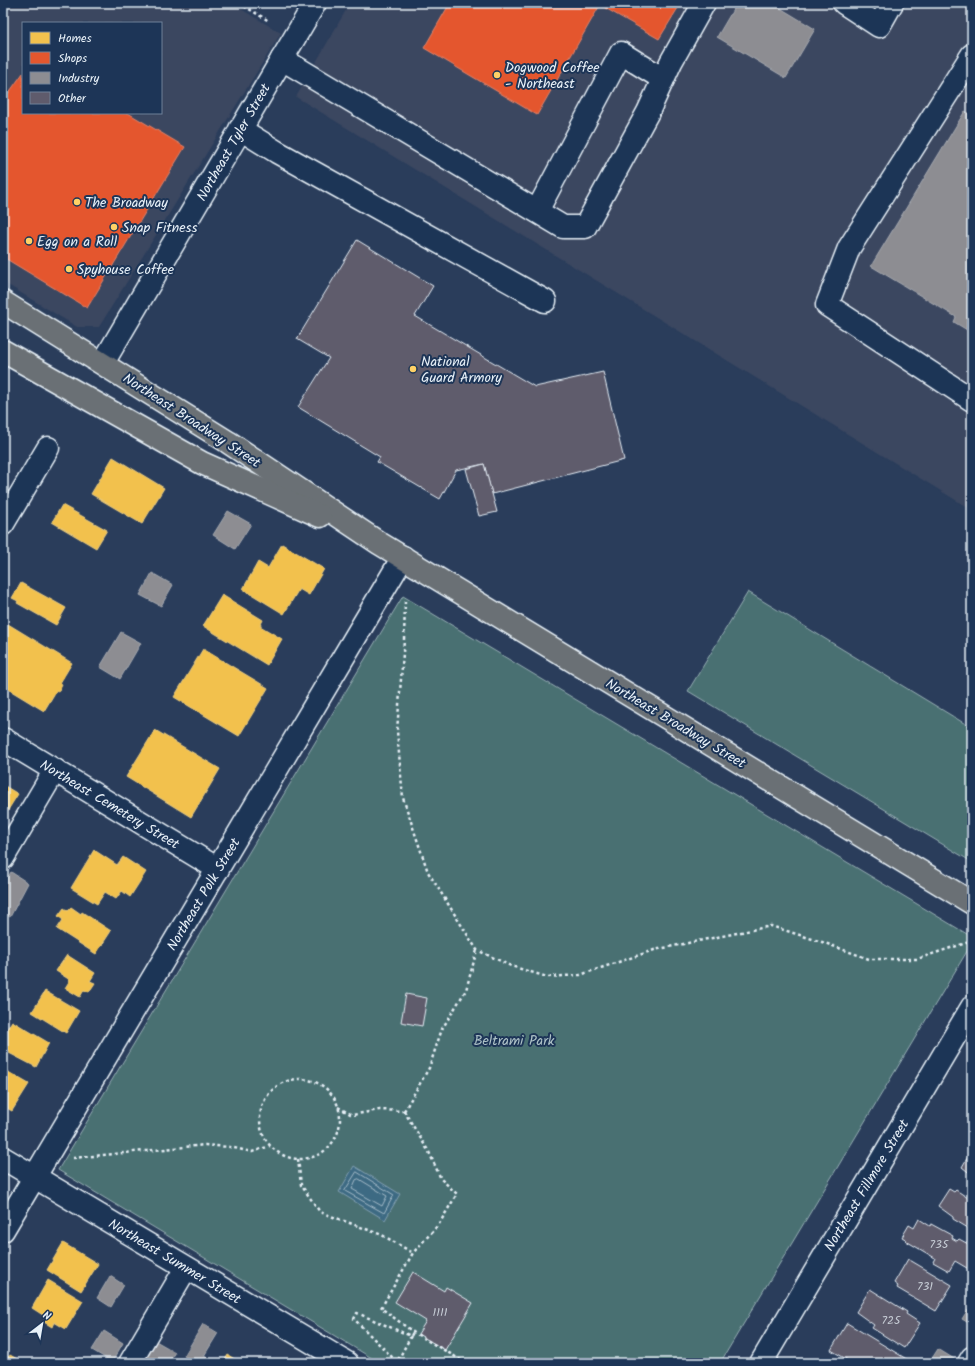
<svg xmlns="http://www.w3.org/2000/svg" width="975" height="1366" viewBox="0 0 975 1366" font-family="Kalam,sans-serif">
<style>
.built{fill:#3a4660;fill-rule:evenodd}
.green{fill:#496f72;stroke:#98b0b5}
.water{fill:#3e6a83;stroke:#82a0b2}
.homes{fill:#f2c14e;stroke:#efcf81}
.shops{fill:#e4572e;stroke:#e5856b}
.industry{fill:#8d8d92;stroke:#a8abb1}
.lines{fill:none;stroke-linecap:round;stroke-linejoin:round}
.shore{stroke:#a4bbc9;stroke-width:1}
.building{fill:#5f5b6c;stroke:#e8f1f8}
.minor-casing{stroke:#e8f1f8;stroke-width:25}
.major-casing{stroke:#e8f1f8;stroke-width:25}
.path{stroke:#e8f1f8;stroke-width:2.5;stroke-dasharray:3 3;stroke-linecap:butt}
.minor{stroke:#1d3557;stroke-width:22}
.major{stroke:#6a7074;stroke-width:22}
.poi-dot{fill:#ffd166;stroke:#1d3557;stroke-width:1.5}
.labels{text-anchor:middle;stroke-width:4;stroke-linejoin:round;paint-order:stroke}
.number-label{font-size:12px;fill:#c6ccd5}
.poi-label{font-size:14px;fill:#e8f1f8;stroke:#1d3557;text-anchor:start}
.street-label{font-size:14px;fill:#e8f1f8;stroke:#1d3557}
.park-label{font-size:14px;fill:#b0c4c9;stroke:#1d3557}
</style>
<rect width="100%" height="100%" fill="#2a3d5b"/>
<filter id="ink" filterUnits="userSpaceOnUse"><feTurbulence type="fractalNoise" baseFrequency=".025" numOctaves="2"/><feDisplacementMap in="SourceGraphic" scale="8" xChannelSelector="R" yChannelSelector="G"/><feConvolveMatrix kernelMatrix="1 2 1 2 8 2 1 2 1" color-interpolation-filters="sRGB"/></filter>
<g filter="url(#ink)">
<g class="built">
<path d="M 3,3 L 231,3 L 281,33 L 99,327 L 77,327 L 3,282 ZM 23,23 L 161,23 L 161,113 L 23,113 Z"/>
<polygon points="350,3 972,3 972,510 296,97"/>
</g>
<g class="green">
<polygon points="748,592 972,728 972,862 688,691"/>
<polygon points="403,596 972,937 972,943 720,1363 380,1363 58,1170"/>
</g>
<polygon class="water" points="354,1166 400,1194 385,1220 339,1192"/>
<g class="homes">
<polygon points="113,457 164,488 142,524 91,494"/>
<polygon points="62,505 107,530 96,548 52,522"/>
<polygon points="282,544 324,569 309,595 299,589 284,614 243,589 258,562 268,568"/>
<polygon points="21,583 66,608 56,625 17,603 18,601 12,598"/>
<polygon points="222,595 263,620 260,626 282,639 267,665 203,626"/>
<polygon points="8,624 72,663 60,683 62,684 58,692 56,691 44,711 3,686 3,632"/>
<polygon points="203,649 268,688 239,736 174,697"/>
<polygon points="155,730 220,769 191,817 126,777"/>
<polygon points="3,785 18,794 3,818"/>
<polygon points="94,850 117,865 123,857 146,872 130,897 122,891 116,899 105,892 97,904 71,888"/>
<polygon points="71,907 81,914 82,912 111,931 96,954 57,929 63,920 58,916 64,908 68,911"/>
<polygon points="67,955 95,973 90,981 95,983 89,992 84,990 80,997 65,988 70,980 56,971"/>
<polygon points="45,991 79,1011 66,1033 32,1012"/>
<polygon points="12,1021 49,1043 36,1067 9,1053 10,1051 3,1047 5,1038 3,1035"/>
<polygon points="3,1069 29,1084 12,1111 3,1106"/>
<polygon points="63,1243 98,1264 81,1291 47,1270"/>
<polygon points="48,1280 83,1301 66,1329 54,1322 52,1327 44,1322 46,1317 32,1308"/>
<polygon points="5,1354 9,1357 10,1355 24,1363 3,1363"/>
<polygon points="228,1355 241,1363 223,1363"/>
</g>
<g class="shops">
<polygon points="450,3 681,3 659,39 600,5 537,115 424,48"/>
<polygon points="23,73 23,113 128,113 185,147 87,308 3,257 3,101"/>
</g>
<g class="industry">
<polygon points="726,3 772,3 815,29 786,78 717,37 734,8"/>
<polygon points="965,111 972,115 972,333 954,322 956,317 871,266"/>
<polygon points="228,511 251,524 235,549 213,535"/>
<polygon points="152,573 173,585 161,606 140,595"/>
<polygon points="121,632 141,643 120,679 100,667"/>
<polygon points="11,872 28,883 10,917 3,913 3,885"/>
<polygon points="110,1276 124,1285 111,1307 97,1298"/>
<polygon points="972,1303 972,1325 962,1319"/>
<polygon points="203,1324 218,1333 204,1356 209,1359 207,1363 196,1363 184,1356"/>
<polygon points="104,1331 123,1343 112,1362 92,1350"/>
<polygon points="154,1340 175,1352 168,1363 141,1363"/>
<polygon points="938,1349 959,1362 958,1363 929,1363"/>
</g>
<g class="lines">
<g class="shore">
<polygon points="357,1172 394,1195 384,1213 345,1191"/>
<polygon points="359,1179 387,1196 382,1206 352,1189 356,1180"/>
</g>
</g>
<g class="building">
<polygon points="357,240 433,286 415,316 535,387 603,372 624,460 492,494 484,464 456,470 440,499 377,462 380,457 298,407 329,358 297,339"/>
<polygon points="484,464 497,512 479,516 466,469"/>
<polygon points="406,994 427,998 422,1026 401,1022"/>
<polygon points="969,1155 972,1157 972,1175 962,1167"/>
<polygon points="949,1189 954,1192 956,1190 968,1198 969,1195 972,1197 972,1225 970,1224 968,1228 953,1219 953,1217 938,1206"/>
<polygon points="919,1219 930,1226 931,1224 953,1236 952,1238 957,1241 959,1239 972,1246 972,1271 955,1261 949,1271 933,1262 935,1258 906,1241 907,1240 902,1237 909,1225 914,1228"/>
<polygon points="908,1259 952,1285 936,1311 897,1288 898,1286 894,1283"/>
<polygon points="413,1272 444,1291 446,1287 473,1303 445,1350 418,1334 426,1321 395,1302"/>
<polygon points="870,1289 907,1312 906,1314 920,1323 904,1348 872,1328 874,1325 856,1312"/>
<polygon points="847,1323 913,1363 853,1363 831,1350"/>
</g>
<g class="lines">
<defs>
<g id="minor">
<polyline points="844,3 879,26 892,3"/>
<polyline points="972,55 849,248 827,305 972,400"/>
<polyline points="282,59 563,227 585,227 648,112 671,62 704,3"/>
<polyline points="240,129 277,152 545,301"/>
<polyline points="537,211 621,53 663,79"/>
<polyline points="103,363 315,3"/>
<polyline points="3,524 48,448"/>
<polyline points="3,739 218,869"/>
<polyline points="3,858 55,770"/>
<polyline points="3,1158 347,1363"/>
<polyline points="3,1230 403,557"/>
<polyline points="130,1363 186,1268"/>
<polyline points="761,1363 972,1007"/>
<polyline points="969,1363 972,1358"/>
</g>
<g id="major">
<polyline points="3,302 228,442 379,543 972,903"/>
<polyline points="3,351 202,463 320,516"/>
</g>
</defs>
<use href="#minor" class="minor-casing"/>
<use href="#major" class="major-casing"/>
<g class="path">
<polyline points="239,3 269,21"/>
<polyline points="405,601 404,640 397,731 403,798 428,872 477,950 511,966 547,977 580,975 654,950 771,926 822,942 869,959 917,959 972,941"/>
<circle cx="300" cy="1119" r="40"/>
<polyline points="338,1107 352,1115 379,1110 404,1111"/>
<polyline points="404,1111 429,1152 441,1179 457,1194 439,1224 413,1253 381,1308 413,1332 466,1363"/>
<polyline points="404,1111 429,1068 442,1029 466,990 477,950"/>
<polyline points="73,1158 205,1145 230,1147 252,1152 270,1146"/>
<polyline points="298,1159 301,1185 320,1212 382,1235 413,1253"/>
<polyline points="411,1336 397,1362 354,1319 357,1313 411,1336 413,1332"/>
</g>
<use href="#minor" class="minor"/>
<use href="#major" class="major"/>
</g>
</g>
<g class="poi-dot">
<circle cx="497" cy="75" r="4"/>
<circle cx="77" cy="202" r="4"/>
<circle cx="114" cy="227" r="4"/>
<circle cx="29" cy="241" r="4"/>
<circle cx="69" cy="269" r="4"/>
<circle cx="413" cy="369" r="4"/>
</g>
<g class="labels">
<g class="number-label">
<text x="939" y="1248">735</text>
<text x="925" y="1290">731</text>
<text x="440" y="1316">1111</text>
<text x="891" y="1324">725</text>
</g>
<g class="poi-label">
<text x="505" y="72">Dogwood Coffee<tspan x="505" dy="16">- Northeast</tspan></text>
<text x="85" y="207">The Broadway</text>
<text x="122" y="232">Snap Fitness</text>
<text x="37" y="246">Egg on a Roll</text>
<text x="77" y="274">Spyhouse Coffee</text>
<text x="421" y="366">National<tspan x="421" dy="16">Guard Armory</tspan></text>
</g>
<g class="street-label">
<text transform="translate(233 142) rotate(-60)" y="5">Northeast Tyler Street</text>
<text transform="translate(192 420) rotate(33)" y="5">Northeast Broadway Street</text>
<text transform="translate(676 723) rotate(31)" y="5">Northeast Broadway Street</text>
<text transform="translate(110 804) rotate(31)" y="5">Northeast Cemetery Street</text>
<text transform="translate(203 894) rotate(-59)" y="5">Northeast Polk Street</text>
<text transform="translate(866 1185) rotate(-59)" y="5">Northeast Fillmore Street</text>
<text transform="translate(175 1261) rotate(31)" y="5">Northeast Summer Street</text>
</g>
<g class="park-label">
<text x="514" y="1045">Beltrami Park</text>
</g>
</g>
<rect width="975" height="1366" fill="none" stroke="#1d3557" stroke-width="16"/>
<rect x="8" y="8" width="959" height="1350" fill="none" stroke="#e8f1f8" stroke-width="1.5" filter="url(#ink)"/>
<rect x="22" y="22" width="140" height="92" fill="#1d3557" stroke="#6e8097"/>
<rect x="30" y="32" width="20" height="12" fill="#f2c14e" stroke="#6e8097"/>
<text x="58" y="42" font-size="12" fill="#e8f1f8">Homes</text>
<rect x="30" y="52" width="20" height="12" fill="#e4572e" stroke="#6e8097"/>
<text x="58" y="62" font-size="12" fill="#e8f1f8">Shops</text>
<rect x="30" y="72" width="20" height="12" fill="#8d8d92" stroke="#6e8097"/>
<text x="58" y="82" font-size="12" fill="#e8f1f8">Industry</text>
<rect x="30" y="92" width="20" height="12" fill="#5f5b6c" stroke="#6e8097"/>
<text x="58" y="102" font-size="12" fill="#e8f1f8">Other</text>
<g transform="translate(42 1324) rotate(31)" stroke="#1d3557" stroke-width="3" paint-order="stroke">
<path d="M0-3L7 15L0 10L-7 15Z" fill="#e8f1f8"/>
<text y="-6" font-size="11" font-weight="bold" text-anchor="middle" fill="#e8f1f8">N</text>
</g>
</svg>
